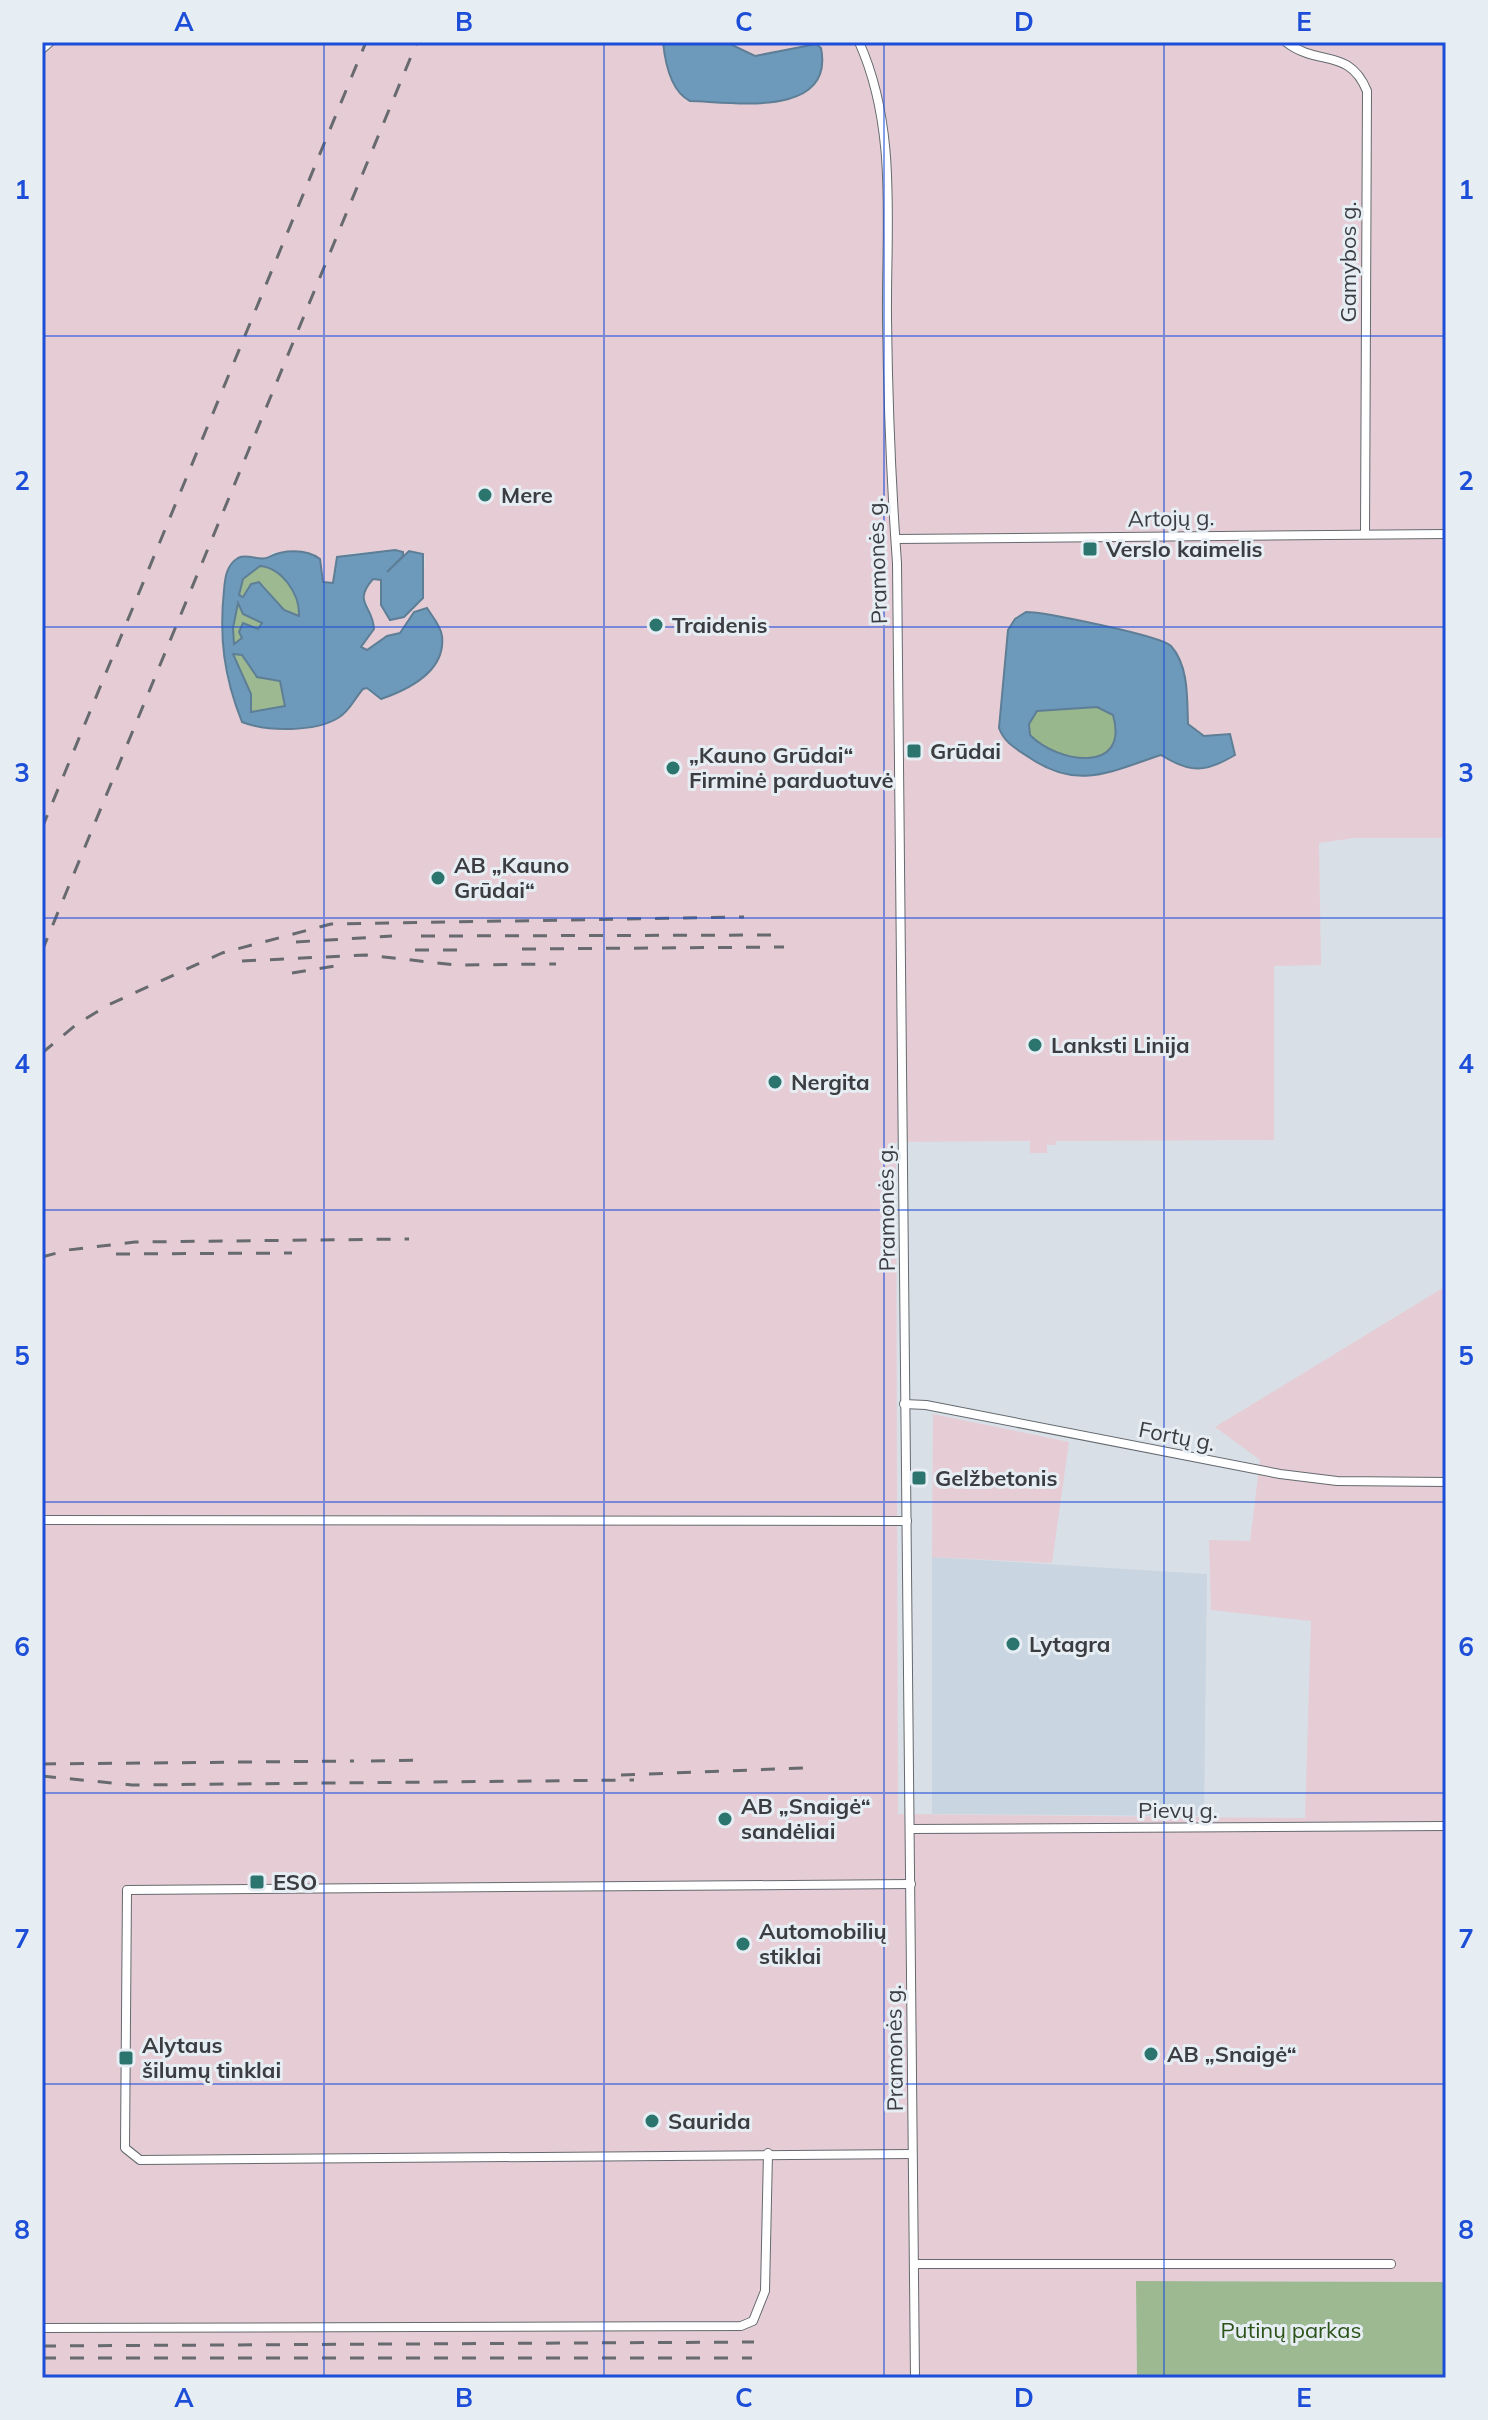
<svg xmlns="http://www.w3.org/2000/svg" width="1488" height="2420" viewBox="0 0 1488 2420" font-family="Mulish,sans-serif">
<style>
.built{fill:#c9d5e1}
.industrial{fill:#e6cdd5;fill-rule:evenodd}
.green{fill:#9cb991}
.forest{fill:#99b78d}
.water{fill:#6d9abb;stroke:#5e7e96;stroke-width:2;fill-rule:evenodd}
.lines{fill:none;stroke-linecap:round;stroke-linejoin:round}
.street-casing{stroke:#646a6f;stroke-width:10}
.street{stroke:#fff;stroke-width:8}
.rail{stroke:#676a6e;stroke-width:3;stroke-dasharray:14 14;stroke-linecap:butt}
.grid{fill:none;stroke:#1d4ed8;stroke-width:2;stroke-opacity:0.55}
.poi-dot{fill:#2c746e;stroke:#e6edf3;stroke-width:3}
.labels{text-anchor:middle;stroke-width:6;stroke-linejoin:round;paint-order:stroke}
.street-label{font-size:22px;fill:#3b3d40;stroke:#e6edf3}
.poi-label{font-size:22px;font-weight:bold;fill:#3b3d40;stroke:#e6edf3;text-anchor:start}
.park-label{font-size:22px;fill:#2c5318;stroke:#e6edf3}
.neatline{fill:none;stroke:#1d4ed8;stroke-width:3}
.grid-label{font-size:26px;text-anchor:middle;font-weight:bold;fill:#1d4ed8}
</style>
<rect width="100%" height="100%" fill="#d9dfe6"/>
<polygon class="built" points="932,1557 1207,1574 1204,1816 932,1814"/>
<g class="industrial">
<path d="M 42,42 L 1446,42 L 1446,838 L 1354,838 L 1319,843 L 1321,965 L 1274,966 L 1274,1140 L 1056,1141 L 1055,1145 L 1047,1145 L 1047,1153 L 1030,1153 L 1030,1141 L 896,1142 L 898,1814 L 1305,1818 L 1311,1621 L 1211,1610 L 1209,1540 L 1250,1541 L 1260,1460 L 1215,1427 L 1446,1286 L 1446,2282 L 1136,2281 L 1137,2378 L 42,2378 ZM 401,551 L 402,558 L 386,571 L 396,567 L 407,552 L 420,552 L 425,557 L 422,601 L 404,618 L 381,580 L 373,579 L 363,594 L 373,619 L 361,647 L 367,650 L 387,637 L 400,633 L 410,617 L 428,608 L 441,631 L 438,658 L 416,684 L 371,694 L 366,688 L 363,689 L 335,720 L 325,723 L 281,728 L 242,722 L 226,676 L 221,632 L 225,577 L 244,557 L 268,558 L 273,552 L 321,564 L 323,582 L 333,583 L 337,557 L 352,553 Z"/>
<polygon points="933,1414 1069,1442 1052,1563 932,1557"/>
</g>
<g class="green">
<path d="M 260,566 C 282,568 299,594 299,616 L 284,610 L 263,585 L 248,587 L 246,595 L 238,595 L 243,579 Z"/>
<polygon points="238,603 243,614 262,623 258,629 239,632 242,638 234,644 233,628"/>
<polygon points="236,653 242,655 257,677 282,682 285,706 251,712 251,694 233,658"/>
<polygon points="1136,2281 1446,2282 1446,2378 1137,2378"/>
</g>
<path class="forest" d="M 1097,707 L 1113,715 C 1128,775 1058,764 1030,735 L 1029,724 L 1036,711 Z"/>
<g class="water">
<path d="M 663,42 L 726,42 L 755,56 L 816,44 L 821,48 C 835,119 732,102 690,101 C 670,91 665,62 663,42 Z"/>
<path d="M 395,550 L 403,552 L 403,556 L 387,572 L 409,551 L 423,554 L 423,598 L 404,617 L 390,620 L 381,605 L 381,580 L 373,579 C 352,603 373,605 374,629 L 361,647 L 367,650 L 387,636 L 400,633 L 414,612 L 427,608 C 432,616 441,626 442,636 C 446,672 407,690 381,699 L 367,688 L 363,689 C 354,699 350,711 338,718 C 315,732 267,732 242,722 C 224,677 219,638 224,590 C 225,579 226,565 238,558 C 248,553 260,562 269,557 C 282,550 306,548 320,559 L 323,582 L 333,583 L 337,557 ZM 260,566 C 282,568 300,594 299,616 L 284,610 L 259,582 L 251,584 L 243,597 L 239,595 L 243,579 ZM 238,603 L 243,614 L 262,623 L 258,629 L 243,623 L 239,632 L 242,638 L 234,644 L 233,628 ZM 233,654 L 242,655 L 257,677 L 280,681 L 285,706 L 251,712 L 251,694 Z"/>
<path d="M 1026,612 C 1044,612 1162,636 1171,646 C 1189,666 1187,699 1188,724 L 1204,736 L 1230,734 L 1235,755 C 1205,773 1190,773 1161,755 C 1111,771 1079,791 1030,758 C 1017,749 1005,744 999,728 L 1008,630 L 1015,619 ZM 1097,707 L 1113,715 C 1130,775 1057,763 1030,735 L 1029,724 L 1037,711 Z"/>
</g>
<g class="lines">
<defs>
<g id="street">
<path d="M 859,42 C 898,128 886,226 887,319 C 888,400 891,481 897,563 L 915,2378"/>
<path d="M 1286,42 C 1318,67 1349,47 1367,91 L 1365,534"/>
<polyline points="42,49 50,42"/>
<polyline points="896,539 1446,534"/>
<polyline points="904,1404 926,1405 1280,1474 1337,1481 1446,1482"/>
<polyline points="42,1520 907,1521"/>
<polyline points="910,1829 1446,1826"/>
<polyline points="911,1884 127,1890 125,2148 140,2160 912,2154"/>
<polyline points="914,2264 1391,2264"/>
<polyline points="42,2328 741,2326 753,2321 765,2291 768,2153"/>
</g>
</defs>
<use href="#street" class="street-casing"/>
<use href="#street" class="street"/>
<g class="rail">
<polyline points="42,828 366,42"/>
<polyline points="421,936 783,935"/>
<polyline points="296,942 392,936"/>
<polyline points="522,949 784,947"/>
<polyline points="415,950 463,950"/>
<polyline points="42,951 417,42"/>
<polyline points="242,961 366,955 456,965 556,964"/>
<polyline points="292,973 335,966"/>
<polyline points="42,1053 77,1024 108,1005 222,953 331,924 744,917"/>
<polyline points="116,1254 292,1253"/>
<polyline points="42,1257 68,1250 135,1242 409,1239"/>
<polyline points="371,1761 421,1760"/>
<polyline points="42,1764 354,1761"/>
<polyline points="621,1775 804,1768"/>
<polyline points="42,1776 132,1785 634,1780"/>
<polyline points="42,2346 754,2342"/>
<polyline points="42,2358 752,2358"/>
</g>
</g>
<path class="grid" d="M 324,42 L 324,2378M 604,42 L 604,2378M 884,42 L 884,2378M 1164,42 L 1164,2378M 42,336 L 1446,336M 42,627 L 1446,627M 42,918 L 1446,918M 42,1210 L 1446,1210M 42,1502 L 1446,1502M 42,1793 L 1446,1793M 42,2084 L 1446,2084"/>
<g class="poi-dot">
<circle cx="485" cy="495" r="8"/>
<rect x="1082" y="541" width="16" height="16" rx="4"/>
<circle cx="656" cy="625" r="8"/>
<rect x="906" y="743" width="16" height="16" rx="4"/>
<circle cx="673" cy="768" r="8"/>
<circle cx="438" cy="878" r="8"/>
<circle cx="1035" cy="1045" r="8"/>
<circle cx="775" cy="1082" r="8"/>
<rect x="911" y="1470" width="16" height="16" rx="4"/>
<circle cx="1013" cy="1644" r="8"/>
<circle cx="725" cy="1819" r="8"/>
<rect x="249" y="1874" width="16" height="16" rx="4"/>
<circle cx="743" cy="1944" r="8"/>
<circle cx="1151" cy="2054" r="8"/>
<rect x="118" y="2050" width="16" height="16" rx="4"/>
<circle cx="652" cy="2121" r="8"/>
</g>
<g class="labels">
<g class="street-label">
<text transform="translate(1348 262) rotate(-90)" y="8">Gamybos g.</text>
<text transform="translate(1171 518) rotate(-1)" y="8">Artojų g.</text>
<text transform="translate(877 561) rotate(-92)" y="8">Pramonės g.</text>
<text transform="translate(886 1208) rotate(-91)" y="8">Pramonės g.</text>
<text transform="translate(1177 1436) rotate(11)" y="8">Fortų g.</text>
<text x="1178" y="1818">Pievų g.</text>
<text transform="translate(894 2048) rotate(-91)" y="8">Pramonės g.</text>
</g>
<g class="poi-label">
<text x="501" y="503">Mere</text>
<text x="1106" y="557">Verslo kaimelis</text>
<text x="672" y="633">Traidenis</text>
<text x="930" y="759">Grūdai</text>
<text x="689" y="763">„Kauno Grūdai“<tspan x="689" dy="25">Firminė parduotuvė</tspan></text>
<text x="454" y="873">AB „Kauno<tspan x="454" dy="25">Grūdai“</tspan></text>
<text x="1051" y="1053">Lanksti Linija</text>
<text x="791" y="1090">Nergita</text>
<text x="935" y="1486">Gelžbetonis</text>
<text x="1029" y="1652">Lytagra</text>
<text x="741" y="1814">AB „Snaigė“<tspan x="741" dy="25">sandėliai</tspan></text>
<text x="273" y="1890">ESO</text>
<text x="759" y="1939">Automobilių<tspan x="759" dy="25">stiklai</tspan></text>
<text x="142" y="2053">Alytaus<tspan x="142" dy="25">šilumų tinklai</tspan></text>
<text x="1167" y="2062">AB „Snaigė“</text>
<text x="668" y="2129">Saurida</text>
</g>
<g class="park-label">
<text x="1291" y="2338">Putinų parkas</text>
</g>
</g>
<rect width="1488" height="2420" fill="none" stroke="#e6edf3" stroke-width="88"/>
<rect x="44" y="44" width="1400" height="2332" class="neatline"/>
<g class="grid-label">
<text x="184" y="31">A</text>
<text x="464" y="31">B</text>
<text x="744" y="31">C</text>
<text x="1024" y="31">D</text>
<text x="1304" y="31">E</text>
<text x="22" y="199">1</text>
<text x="1466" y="199">1</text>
<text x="22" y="490">2</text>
<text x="1466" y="490">2</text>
<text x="22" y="782">3</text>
<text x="1466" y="782">3</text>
<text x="22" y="1073">4</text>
<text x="1466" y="1073">4</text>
<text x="22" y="1365">5</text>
<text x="1466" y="1365">5</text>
<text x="22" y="1656">6</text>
<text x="1466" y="1656">6</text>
<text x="22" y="1948">7</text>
<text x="1466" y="1948">7</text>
<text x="22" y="2239">8</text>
<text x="1466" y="2239">8</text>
<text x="184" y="2407">A</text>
<text x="464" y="2407">B</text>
<text x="744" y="2407">C</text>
<text x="1024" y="2407">D</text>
<text x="1304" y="2407">E</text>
</g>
</svg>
